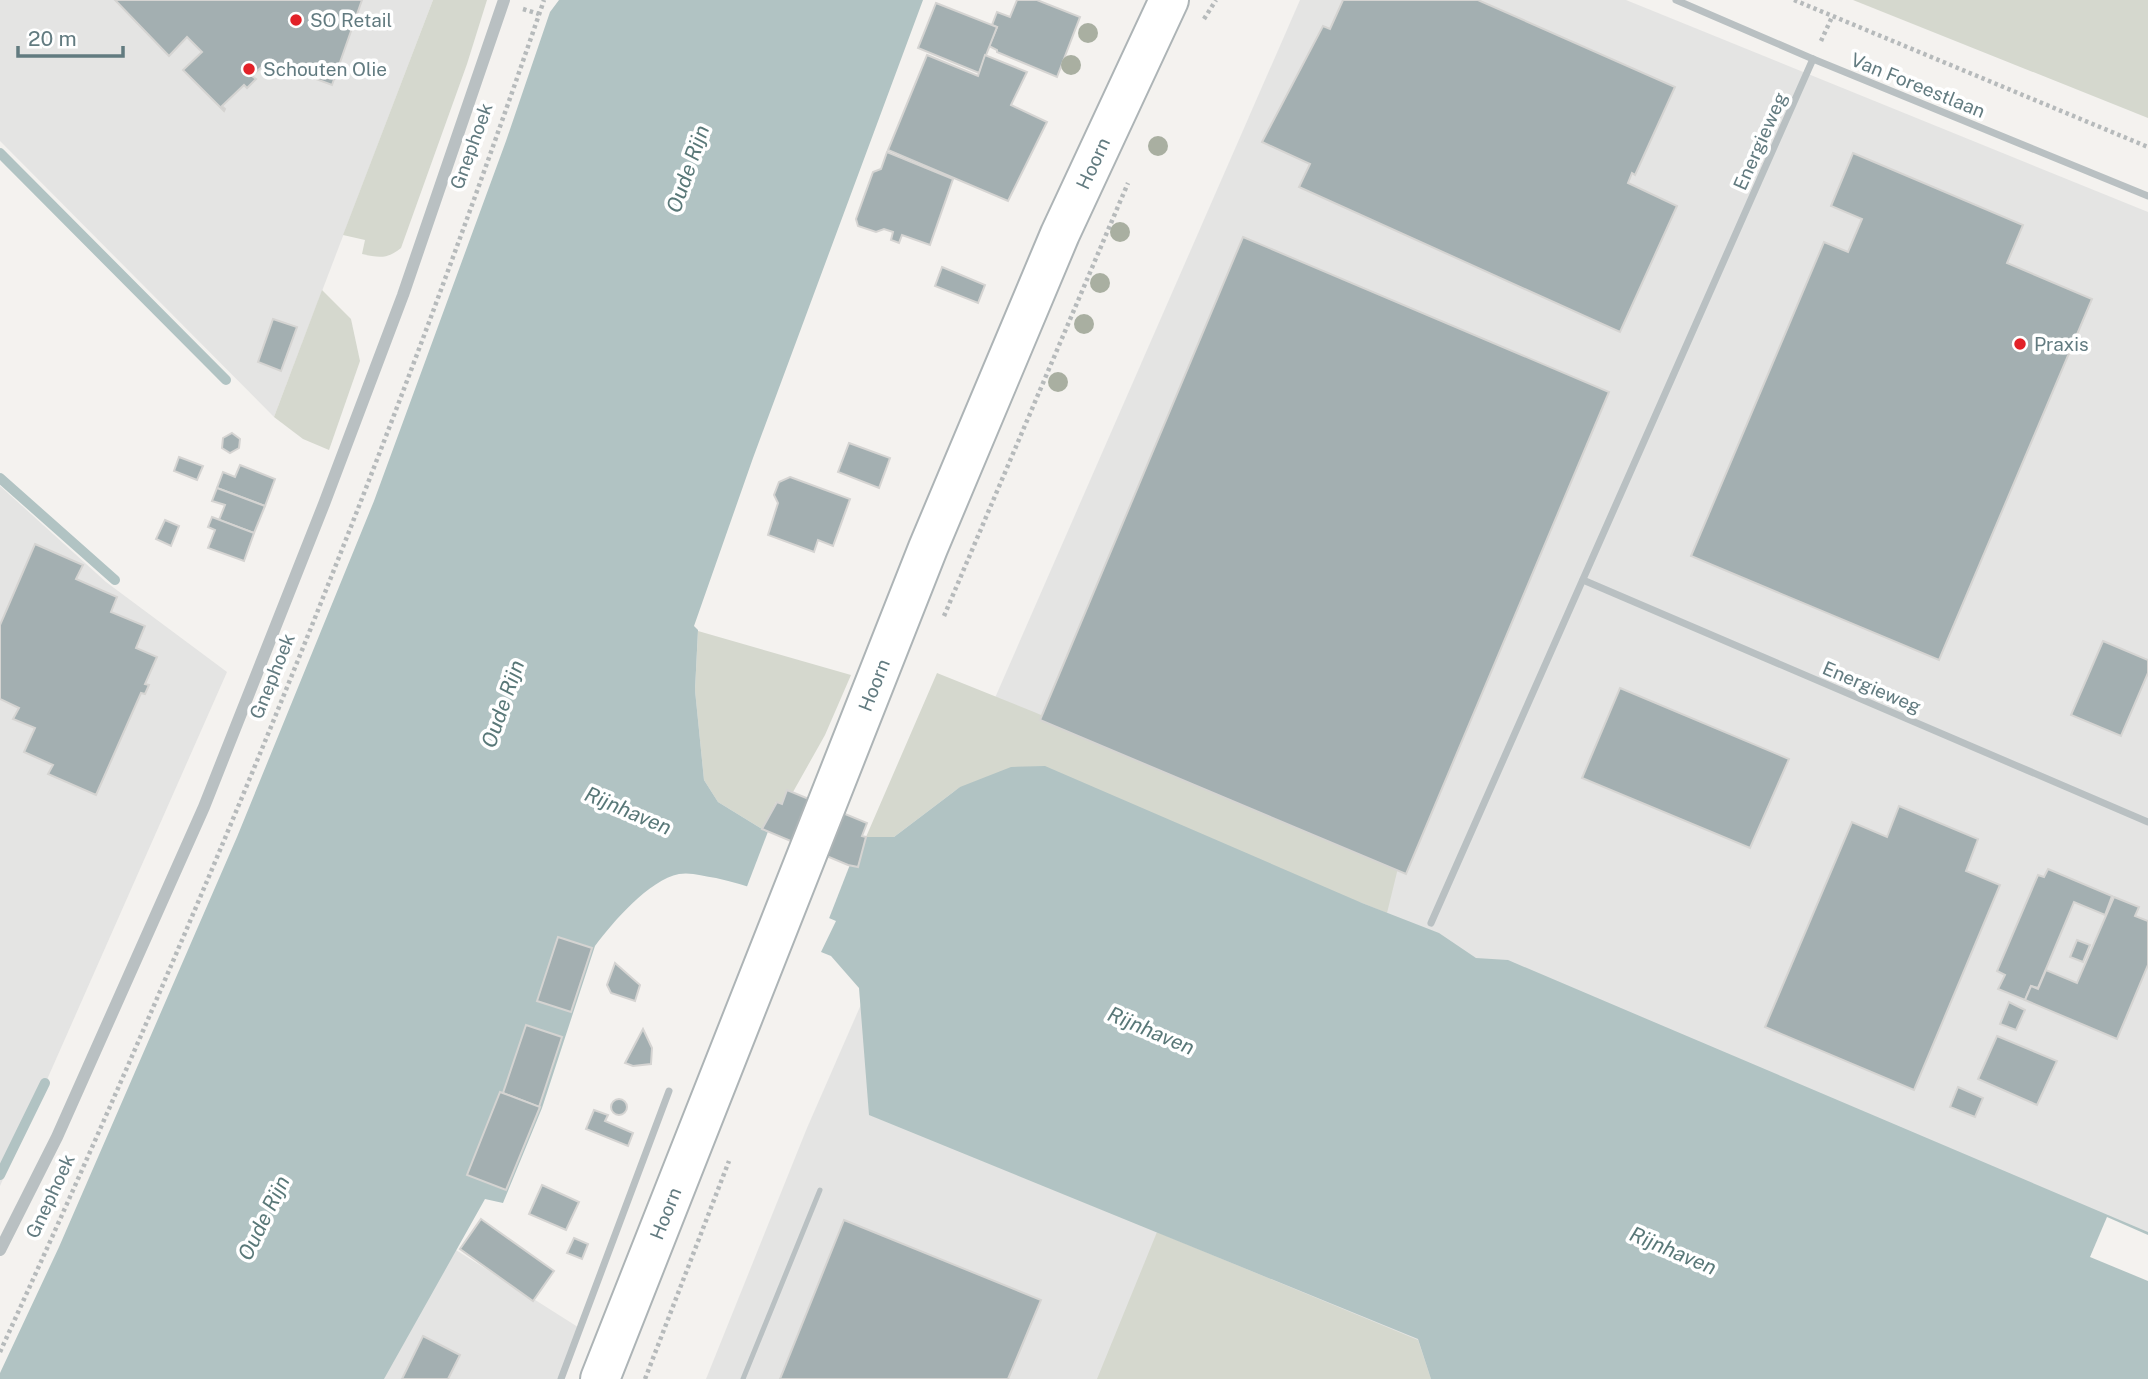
<svg xmlns="http://www.w3.org/2000/svg" width="2148" height="1379" viewBox="0 0 2148 1379" font-family="'Public Sans',sans-serif">
<style>
.built{fill:#e4e4e3}
.green{fill:#d5d8ce}
.water{fill:#b1c3c3}
.pier{fill:#f4f2ef}
.lines{fill:none;stroke-linecap:round;stroke-linejoin:round}
.stream{stroke:#b1c3c3;stroke-width:10}
.building{fill:#a3afb1;stroke:#d5d4d2;stroke-width:2}
.primary-casing{stroke:#adb4b6;stroke-width:42}
.path{stroke:#b6babb;stroke-width:4.5;stroke-dasharray:3.5 3.5;stroke-linecap:butt}
.service{stroke:#b9c0c2;stroke-width:5}
.minor{stroke:#b9c0c2;stroke-width:7}
.tertiary{stroke:#b9c0c2;stroke-width:12}
.primary{stroke:#fff;stroke-width:38}
.tree{fill:#a9afa1}
.poi-dot{fill:#e22128;stroke:#fff;stroke-width:2.5}
.labels{text-anchor:middle;stroke-width:7;stroke-linejoin:round;paint-order:stroke}
.poi-label{font-size:19px;fill:#627b80;stroke:#fff;text-anchor:start}
.street-label{font-size:19px;fill:#627b80;stroke:#fff}
.water-label{font-size:21px;font-style:italic;fill:#597878;stroke:#fff}
</style>
<rect width="100%" height="100%" fill="#f4f2ef"/>
<g class="built">
<polygon points="0,0 433,0 274,417 0,141"/>
<polygon points="1300,0 1626,0 2148,212 2148,1379 706,1379 807,1128"/>
<polygon points="0,486 106,582 227,672 0,1186"/>
<polygon points="456,1250 581,1329 559,1379 377,1379"/>
</g>
<g class="green">
<path d="M 433,0 L 487,0 L 467,64 L 401,248 C 387,259 380,258 362,254 L 365,240 L 343,235 Z"/>
<polygon points="1853,0 2148,0 2148,118"/>
<polygon points="322,290 351,319 360,361 329,450 303,439 274,417"/>
<polygon points="698,631 851,675 825,735 793,792 787,790 782,804 776,802 762,829 718,802 704,780 695,690"/>
<polygon points="937,673 1034,712 1398,868 1387,913 1362,903 960,787 894,837 866,837"/>
<polygon points="1157,1232 1418,1340 1431,1379 1097,1379"/>
</g>
<path class="water" d="M 559,0 L 923,0 L 753,458 L 694,626 L 698,630 L 695,690 L 704,780 L 718,802 L 767,832 L 848,865 L 858,867 L 866,837 L 894,837 L 960,787 L 1011,767 L 1045,766 L 1362,903 L 1439,933 L 1476,958 L 1508,960 L 2148,1232 L 2148,1379 L 1431,1379 L 1418,1339 L 869,1115 L 859,988 L 831,956 L 821,952 L 836,921 C 797,905 758,887 716,878 C 703,876 691,872 679,874 C 649,880 613,922 595,946 L 542,1108 L 503,1203 L 485,1199 L 384,1379 L 0,1379 L 0,1373 L 59,1247 L 237,837 L 374,501 L 506,141 L 550,12 Z"/>
<g class="pier">
<polygon points="769,829 851,862 828,921 746,889"/>
<polygon points="2107,1217 2148,1235 2148,1281 2090,1257"/>
</g>
<g class="lines">
<g class="stream">
<polyline points="0,153 226,380"/>
<polyline points="0,478 115,580"/>
<polyline points="0,1175 45,1083"/>
</g>
</g>
<g class="building">
<polygon points="115,0 362,0 332,85 268,61 252,76 256,79 247,88 244,85 222,106 225,109 224,111 183,70 202,52 187,37 169,56"/>
<polygon points="1017,0 1037,0 1080,17 1057,77 997,52 997,50 989,46 997,27 992,25 997,12 1010,17"/>
<polygon points="1343,0 1478,0 1675,87 1635,175 1632,173 1628,183 1677,206 1620,332 1299,187 1310,164 1262,142 1323,26 1330,29"/>
<polygon points="936,3 997,27 979,73 918,48"/>
<polygon points="927,55 978,76 985,55 1027,72 1011,105 1047,122 1008,201 888,150"/>
<polygon points="887,152 953,179 930,245 902,235 899,243 891,240 893,232 884,229 876,232 858,226 856,219 873,172 881,169"/>
<polygon points="1853,153 2023,225 2007,263 2092,299 1939,660 1691,556 1824,242 1848,252 1862,219 1831,206"/>
<polygon points="1243,237 1609,392 1406,874 1040,720"/>
<polygon points="942,267 985,285 978,303 935,286"/>
<polygon points="273,319 297,327 281,371 258,362"/>
<polygon points="232,433 240,439 239,448 230,453 222,448 223,438"/>
<polygon points="849,443 890,458 879,488 838,472"/>
<polygon points="179,457 203,466 197,480 174,471"/>
<polygon points="240,465 275,479 265,506 217,488 223,472 235,477"/>
<polygon points="790,477 850,499 833,546 818,540 814,552 768,535 778,503 774,495 779,482"/>
<polygon points="217,488 265,506 254,533 219,520 225,505 212,501"/>
<polygon points="212,517 254,533 244,561 208,548 215,530 208,527"/>
<polygon points="165,520 179,526 171,546 156,539"/>
<polygon points="35,544 83,565 76,579 117,597 111,612 145,626 136,648 157,657 145,684 149,685 145,694 141,693 96,795 48,774 53,765 24,752 35,728 13,719 19,708 0,699 0,625"/>
<polygon points="2103,641 2148,660 2148,673 2121,736 2071,715"/>
<polygon points="1620,688 1789,759 1750,848 1582,778"/>
<polygon points="787,790 867,823 862,836 866,837 858,867 848,865 762,829 777,802 782,804"/>
<polygon points="1899,806 1978,839 1966,871 2000,885 1914,1090 1765,1027 1852,822 1887,837"/>
<polygon points="2048,869 2112,896 2105,915 2074,902 2038,988 2031,986 2025,1000 1998,989 2005,975 1997,971 2038,875 2044,877"/>
<polygon points="2114,897 2139,907 2135,916 2148,921 2148,965 2117,1039 2025,1000 2031,986 2038,989 2046,970 2077,983"/>
<polygon points="558,937 592,948 571,1012 537,1001"/>
<polygon points="2077,940 2090,945 2083,962 2070,957"/>
<polygon points="615,963 640,985 635,1001 611,993 607,985"/>
<polygon points="2009,1002 2025,1010 2016,1030 2000,1024"/>
<polygon points="526,1025 562,1037 539,1107 503,1093"/>
<polygon points="643,1029 652,1048 651,1064 633,1066 625,1063"/>
<polygon points="1997,1036 2057,1061 2037,1105 1978,1079"/>
<polygon points="1958,1087 1983,1098 1975,1117 1950,1107"/>
<polygon points="500,1092 540,1107 506,1190 467,1175"/>
<circle cx="619" cy="1107" r="8"/>
<polygon points="594,1110 608,1115 605,1121 633,1133 628,1146 586,1129"/>
<polygon points="542,1185 579,1202 566,1230 529,1214"/>
<polygon points="481,1219 554,1271 533,1301 460,1249"/>
<polygon points="844,1220 1041,1300 1008,1379 780,1379"/>
<polygon points="574,1238 588,1244 582,1259 567,1253"/>
<polygon points="423,1336 460,1355 448,1379 402,1379"/>
</g>
<g class="lines">
<defs>
<g id="primary">
<path id="s1" d="M 600,1379 L 928,548 L 1060,234 L 1169,0"/>
</g>
</defs>
<use href="#primary" class="primary-casing"/>
<g class="path">
<polyline points="1794,0 2148,147"/>
<polyline points="523,9 539,14"/>
<polyline points="1204,19 1216,0"/>
<polyline points="1821,41 1832,17"/>
<polyline points="944,616 1128,183"/>
<path d="M 0,1352 C 202,910 387,460 544,0"/>
<polyline points="645,1379 729,1161"/>
</g>
<polyline class="service" points="743,1379 820,1190"/>
<g class="minor">
<polyline points="1676,0 1813,59 2148,196"/>
<polyline points="1583,580 2148,822"/>
<polyline points="1431,923 1813,59"/>
<polyline points="561,1379 669,1091"/>
</g>
<polyline class="tertiary" points="0,1250 57,1137 204,807 324,504 403,295 504,0"/>
<use href="#primary" class="primary"/>
</g>
<g class="tree">
<circle cx="1088" cy="33" r="10"/>
<circle cx="1071" cy="65" r="10"/>
<circle cx="1158" cy="146" r="10"/>
<circle cx="1120" cy="232" r="10"/>
<circle cx="1100" cy="283" r="10"/>
<circle cx="1084" cy="324" r="10"/>
<circle cx="1058" cy="382" r="10"/>
</g>
<g class="poi-dot">
<circle cx="296" cy="20" r="7"/>
<circle cx="249" cy="69" r="7"/>
<circle cx="2020" cy="344" r="7"/>
</g>
<g class="labels">
<g class="poi-label">
<text x="310" y="27">SO Retail</text>
<text x="263" y="76">Schouten Olie</text>
<text x="2034" y="351">Praxis</text>
</g>
<g class="street-label">
<text transform="translate(1918 85) rotate(22)" y="7">Van Foreestlaan</text>
<text transform="translate(1760 141) rotate(-66)" y="7">Energieweg</text>
<text transform="translate(471 146) rotate(-70)" y="7">Gnephoek</text>
<text dy="7" stroke="none"><textPath href="#s1" startOffset="1312">Hoorn</textPath></text>
<text transform="translate(272 676) rotate(-68)" y="7">Gnephoek</text>
<text dy="7" stroke="none"><textPath href="#s1" startOffset="746">Hoorn</textPath></text>
<text transform="translate(1872 687) rotate(23)" y="7">Energieweg</text>
<text transform="translate(50 1196) rotate(-65)" y="7">Gnephoek</text>
<text dy="7" stroke="none"><textPath href="#s1" startOffset="178">Hoorn</textPath></text>
</g>
<g class="water-label">
<text transform="translate(688 169) rotate(-71)" y="7">Oude Rijn</text>
<text transform="translate(503 704) rotate(-71)" y="7">Oude Rijn</text>
<text transform="translate(628 811) rotate(23)" y="7">Rijnhaven</text>
<text transform="translate(1151 1031) rotate(23)" y="7">Rijnhaven</text>
<text transform="translate(264 1218) rotate(-64)" y="7">Oude Rijn</text>
<text transform="translate(1673 1251) rotate(23)" y="7">Rijnhaven</text>
</g>
</g>
<path d="M18 46v10h105v-10" fill="none" stroke="#627b80" stroke-width="3.5"/>
<text x="28" y="46" font-size="21" fill="#627b80" stroke="#ffffff" stroke-width="5" paint-order="stroke">20 m</text>
</svg>
